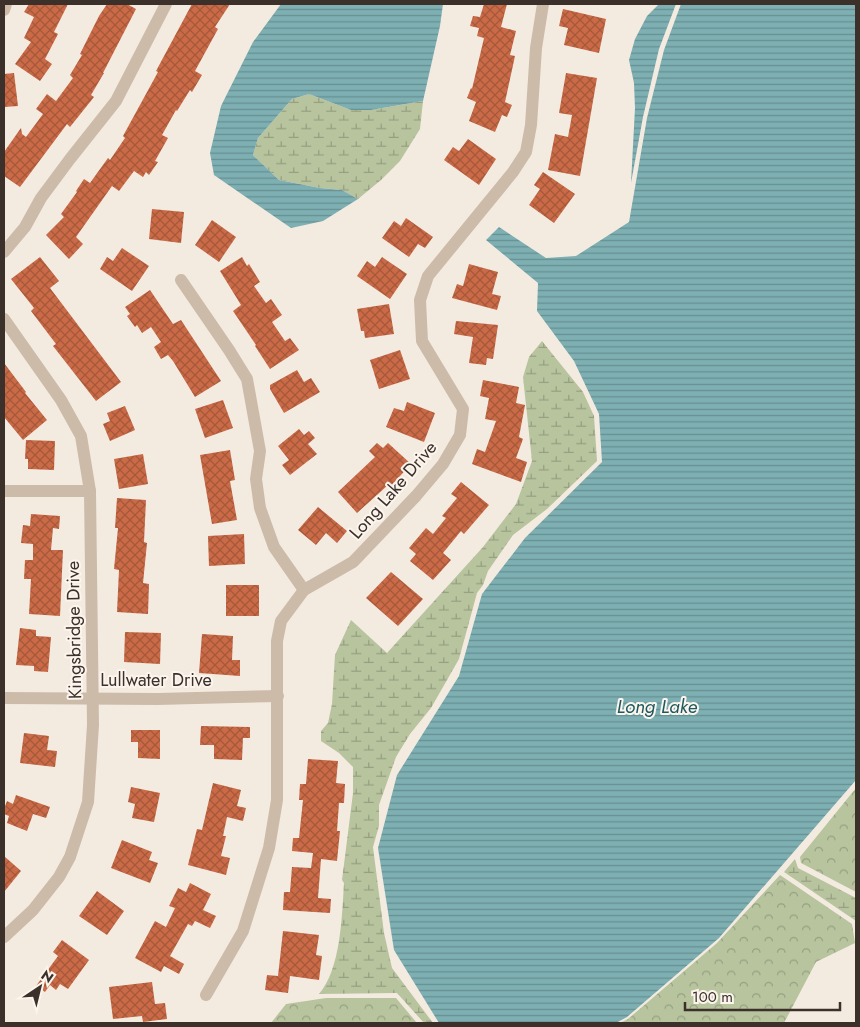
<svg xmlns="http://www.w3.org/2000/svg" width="860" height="1027" viewBox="0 0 860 1027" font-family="Jost,sans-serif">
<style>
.forest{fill:url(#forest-crowns)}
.wetland{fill:url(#wetland-marsh)}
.water{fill:url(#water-rules)}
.building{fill:url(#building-cross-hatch)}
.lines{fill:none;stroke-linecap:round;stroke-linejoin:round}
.street{stroke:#cdbbaa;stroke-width:12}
.labels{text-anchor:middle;stroke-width:4;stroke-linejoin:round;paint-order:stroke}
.street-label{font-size:18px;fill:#3b302a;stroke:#fbf5ed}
.water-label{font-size:19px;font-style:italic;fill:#1d595f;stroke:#fbf5ed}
</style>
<defs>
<pattern id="forest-crowns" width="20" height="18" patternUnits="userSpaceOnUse" patternTransform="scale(1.25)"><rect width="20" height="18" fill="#b7c49e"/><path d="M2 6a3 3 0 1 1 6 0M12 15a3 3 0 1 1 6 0" fill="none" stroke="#96a081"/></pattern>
<pattern id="wetland-marsh" width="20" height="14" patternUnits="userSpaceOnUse" patternTransform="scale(1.25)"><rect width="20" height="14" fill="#b7c49e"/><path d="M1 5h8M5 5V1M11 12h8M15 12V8" fill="none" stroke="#96a081"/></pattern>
<pattern id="water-rules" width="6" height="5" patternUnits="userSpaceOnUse" patternTransform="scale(1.25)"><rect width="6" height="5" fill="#7dafb3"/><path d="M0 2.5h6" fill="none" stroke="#688f92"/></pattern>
<pattern id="building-cross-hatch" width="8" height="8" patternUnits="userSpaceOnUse" patternTransform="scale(1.25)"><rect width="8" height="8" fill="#cb6a47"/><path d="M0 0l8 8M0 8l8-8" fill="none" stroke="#a6583b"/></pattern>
</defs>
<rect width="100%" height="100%" fill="#f4ebe0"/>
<g class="forest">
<polygon points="856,788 856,892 801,863 800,857"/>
<polygon points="780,875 852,924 855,943 816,962 784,1023 620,1023 628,1019 717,943"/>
<polygon points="326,998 396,998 417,1023 271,1023 286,1004"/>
</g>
<g class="wetland">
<polygon points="309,94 351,110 371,110 423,101 420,129 400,161 381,180 358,199 342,190 320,188 279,180 253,155 258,138 292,99"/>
<path d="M 542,341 L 583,392 L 594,416 L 597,461 L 547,509 L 513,535 L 488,571 L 483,585 L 477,593 L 459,659 L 431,708 L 410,734 L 396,757 L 379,805 L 379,826 L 373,847 L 384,933 L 392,968 L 433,1023 L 424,1023 L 397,993 L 319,994 C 341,969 342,915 344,883 L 342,880 L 353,793 L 353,767 L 339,753 L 321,741 L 321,731 L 328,723 L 332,704 L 335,655 L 351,620 L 387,653 L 483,547 L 516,504 L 532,461 L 523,377 L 529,357 Z"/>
<polygon points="795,859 798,868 856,898 856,921 784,872"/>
</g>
<g class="water">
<polygon points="281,4 443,4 440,26 423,101 371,110 351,110 309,94 292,99 258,138 253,155 279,180 320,188 342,190 358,199 323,221 291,228 214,175 210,153 221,106 253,42"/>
<polygon points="659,4 676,4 659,49 643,117 631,183 635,108 634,83 629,60 635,39 647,16"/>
<polygon points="681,4 856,4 856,780 719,938 627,1017 616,1023 439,1023 394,950 378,848 397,775 459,676 482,594 525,538 602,462 599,414 574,361 537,311 538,283 486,240 499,227 546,258 576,256 629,222 647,118 664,50"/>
</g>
<g class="building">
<polygon points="29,4 68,4 54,32 58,34 45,59 52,64 40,81 15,64 31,42 24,38 34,17 24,12"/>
<polygon points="107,4 127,4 136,9 103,73 104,73 91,95 94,97 70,127 67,124 20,187 4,176 4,152 21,128 22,134 26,137 43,114 36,109 47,94 56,101 73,78 70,75 82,55 80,54 99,16"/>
<polygon points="192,4 230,4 215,27 218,29 195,71 202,75 192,92 190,90 177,111 176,110 162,135 168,138 155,161 158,162 149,175 146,172 143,177 134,171 119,191 112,186 76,237 83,244 69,259 46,235 64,217 61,214 77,192 76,191 84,179 90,183 108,158 110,160 125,138 123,136 158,72 156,71"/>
<polygon points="484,4 507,4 501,27 516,31 510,55 515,56 505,102 512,105 507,117 502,115 495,132 469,121 476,102 467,98 471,88 472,89 484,38 477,36 479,28 470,26 473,16 480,17"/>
<polygon points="563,9 606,19 599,53 564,45 568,28 559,26"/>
<polygon points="14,73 18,106 4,107 4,74"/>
<polygon points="566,73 597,78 580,176 548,170 555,134 568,137 572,115 559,113"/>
<polygon points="468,139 496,159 479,185 444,160 453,147 459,151"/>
<polygon points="543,172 575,194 554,223 529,205 540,189 534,185"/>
<polygon points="152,209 184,212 181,243 149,239"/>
<polygon points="406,218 433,237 425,248 418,244 409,257 382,238 394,221 401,226"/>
<polygon points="212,220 236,237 219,262 195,245"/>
<polygon points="122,248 149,266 132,291 100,269 107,257 113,261"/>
<polygon points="40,257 59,281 50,288 121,382 96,401 53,346 56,344 31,311 34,308 11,279"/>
<polygon points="242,257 247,266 249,264 260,282 254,286 266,303 271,299 282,315 272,322 285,341 290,338 299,350 270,369 255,346 256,345 233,311 241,305 220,271"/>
<polygon points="382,257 407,274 390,299 357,276 367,261 375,267"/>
<polygon points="469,264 498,272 492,294 501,296 497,310 452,298 457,284 463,286"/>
<polygon points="150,290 173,324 181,320 221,381 195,397 173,361 168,355 161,359 154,347 161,342 151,327 142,333 137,325 135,327 127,316 130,314 125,307"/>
<polygon points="389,304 394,334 365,338 364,331 361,331 357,309"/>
<polygon points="456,321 498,325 493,359 487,358 486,365 469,363 473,337 454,334"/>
<polygon points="400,350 410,379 379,389 370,360"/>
<polygon points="4,363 26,392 25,393 47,420 23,440 4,417"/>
<polygon points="297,370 304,382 311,378 320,392 284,413 270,389 270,385"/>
<polygon points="483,380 519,387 516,403 525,405 519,437 523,439 516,458 527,462 521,482 472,464 477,449 485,452 496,421 485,419 489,398 480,396"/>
<polygon points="223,400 233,428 205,438 195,409"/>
<polygon points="407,402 435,413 424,442 386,427 394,408 404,411"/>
<polygon points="125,406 135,430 110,441 103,424 110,421 107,413"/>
<polygon points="299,429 304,435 309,431 315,438 308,444 317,454 290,475 282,465 289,460 278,446"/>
<polygon points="26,440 55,441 54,470 28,469 28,459 25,459"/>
<polygon points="377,443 383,448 388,443 411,464 390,487 388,485 357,513 338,492 375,457 369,451"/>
<polygon points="230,450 235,480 230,481 237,520 212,524 200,455"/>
<polygon points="143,454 148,484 119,489 114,459"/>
<polygon points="461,482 489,505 464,534 461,531 443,553 451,560 433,580 410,561 416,554 409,548 426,528 433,534 446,518 442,516 457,498 451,494"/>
<polygon points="117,498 146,500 144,542 147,543 143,583 149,584 148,614 117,612 119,570 114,569 118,528 115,528"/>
<polygon points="318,507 347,531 337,543 326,533 316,545 298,530"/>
<polygon points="31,514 60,516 59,529 53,528 51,550 63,550 60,616 29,614 31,579 24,579 25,560 33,560 33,544 21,543 23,525 30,526"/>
<polygon points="244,534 245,564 209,566 208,536"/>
<polygon points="391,572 423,599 398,626 366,598"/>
<rect x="226" y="585" width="33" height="31"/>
<polygon points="20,628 36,630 36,636 51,637 48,672 34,671 34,666 16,665"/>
<polygon points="125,632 161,633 160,664 124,662"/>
<polygon points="202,634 233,636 232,660 240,660 240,676 199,673"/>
<polygon points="201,726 250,727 250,738 243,738 242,760 214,759 214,745 200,745"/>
<polygon points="131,730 160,730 160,759 138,758 138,742 131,742"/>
<polygon points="24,733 49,736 47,750 57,751 55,767 20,763"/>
<polygon points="308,759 338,761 336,783 345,784 344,803 339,803 337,831 340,831 337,861 321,859 318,898 331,899 330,913 283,910 284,892 290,892 292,867 311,868 313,853 292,851 293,838 299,838 303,800 299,800 300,784 306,784"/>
<polygon points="213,783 241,790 237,806 246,808 243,821 227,817 223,836 226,836 221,856 230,858 226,875 188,865 197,829 202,830"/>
<polygon points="131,787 160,793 154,822 132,818 135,804 128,802"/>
<polygon points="16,795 50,807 46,818 33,814 27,831 7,823 9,816 4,814 4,809 7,801 13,804"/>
<polygon points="122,840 152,852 149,860 158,863 150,883 111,868"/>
<polygon points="4,856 21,871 4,892"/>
<polygon points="190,883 211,894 203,910 216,916 210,928 195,921 192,926 188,924 170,956 184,964 179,974 164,966 161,972 135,958 155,921 166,927 175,908 169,906 178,888 186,892"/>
<polygon points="97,891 124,911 107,935 79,916"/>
<polygon points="283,931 319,935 316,955 322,956 319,980 290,976 288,993 265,990 267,975 278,976"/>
<polygon points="62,940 89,960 68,989 60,984 56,990 50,985 45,992 36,986 58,956 53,952"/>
<polygon points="152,982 155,1004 165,1003 167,1019 143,1022 142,1016 113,1019 109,987"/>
</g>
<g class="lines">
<g class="street">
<polyline points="4,10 6,4"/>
<polyline points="4,252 25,227 41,198 70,159 116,101 166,4"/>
<polyline points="181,280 229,350 247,379 260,451 256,479 260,508 274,547 304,590"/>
<polyline points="4,319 61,400 81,436 90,491 93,725 88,802 70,857 59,877 33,910 4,937"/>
<polyline points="4,491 90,491"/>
<polyline points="4,698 157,699 278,696"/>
<polyline points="206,995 243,931 269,848 277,800 277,641 281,621 304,590 353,562 416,496 443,464 460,435 463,409 422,341 420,300 428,276 513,172 526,152 531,125 536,48 543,4"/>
</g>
</g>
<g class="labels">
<g class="street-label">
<text transform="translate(393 490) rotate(-49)" y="6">Long Lake Drive</text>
<text transform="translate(74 630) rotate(-91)" y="6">Kingsbridge Drive</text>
<text x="156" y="686">Lullwater Drive</text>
</g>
<g class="water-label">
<text x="657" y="713">Long Lake</text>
</g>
</g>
<rect width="860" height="1027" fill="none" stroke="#3b302a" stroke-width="10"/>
<g transform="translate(40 987) rotate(35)" stroke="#fbf5ed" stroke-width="4" paint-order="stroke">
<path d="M0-4L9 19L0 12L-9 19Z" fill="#3b302a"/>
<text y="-8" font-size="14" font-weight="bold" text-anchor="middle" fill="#3b302a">N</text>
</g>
<path d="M685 1002v8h155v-8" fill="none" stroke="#3b302a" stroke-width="2.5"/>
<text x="692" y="1002" font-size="15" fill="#3b302a" stroke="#fbf5ed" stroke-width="4" paint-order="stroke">100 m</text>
</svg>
